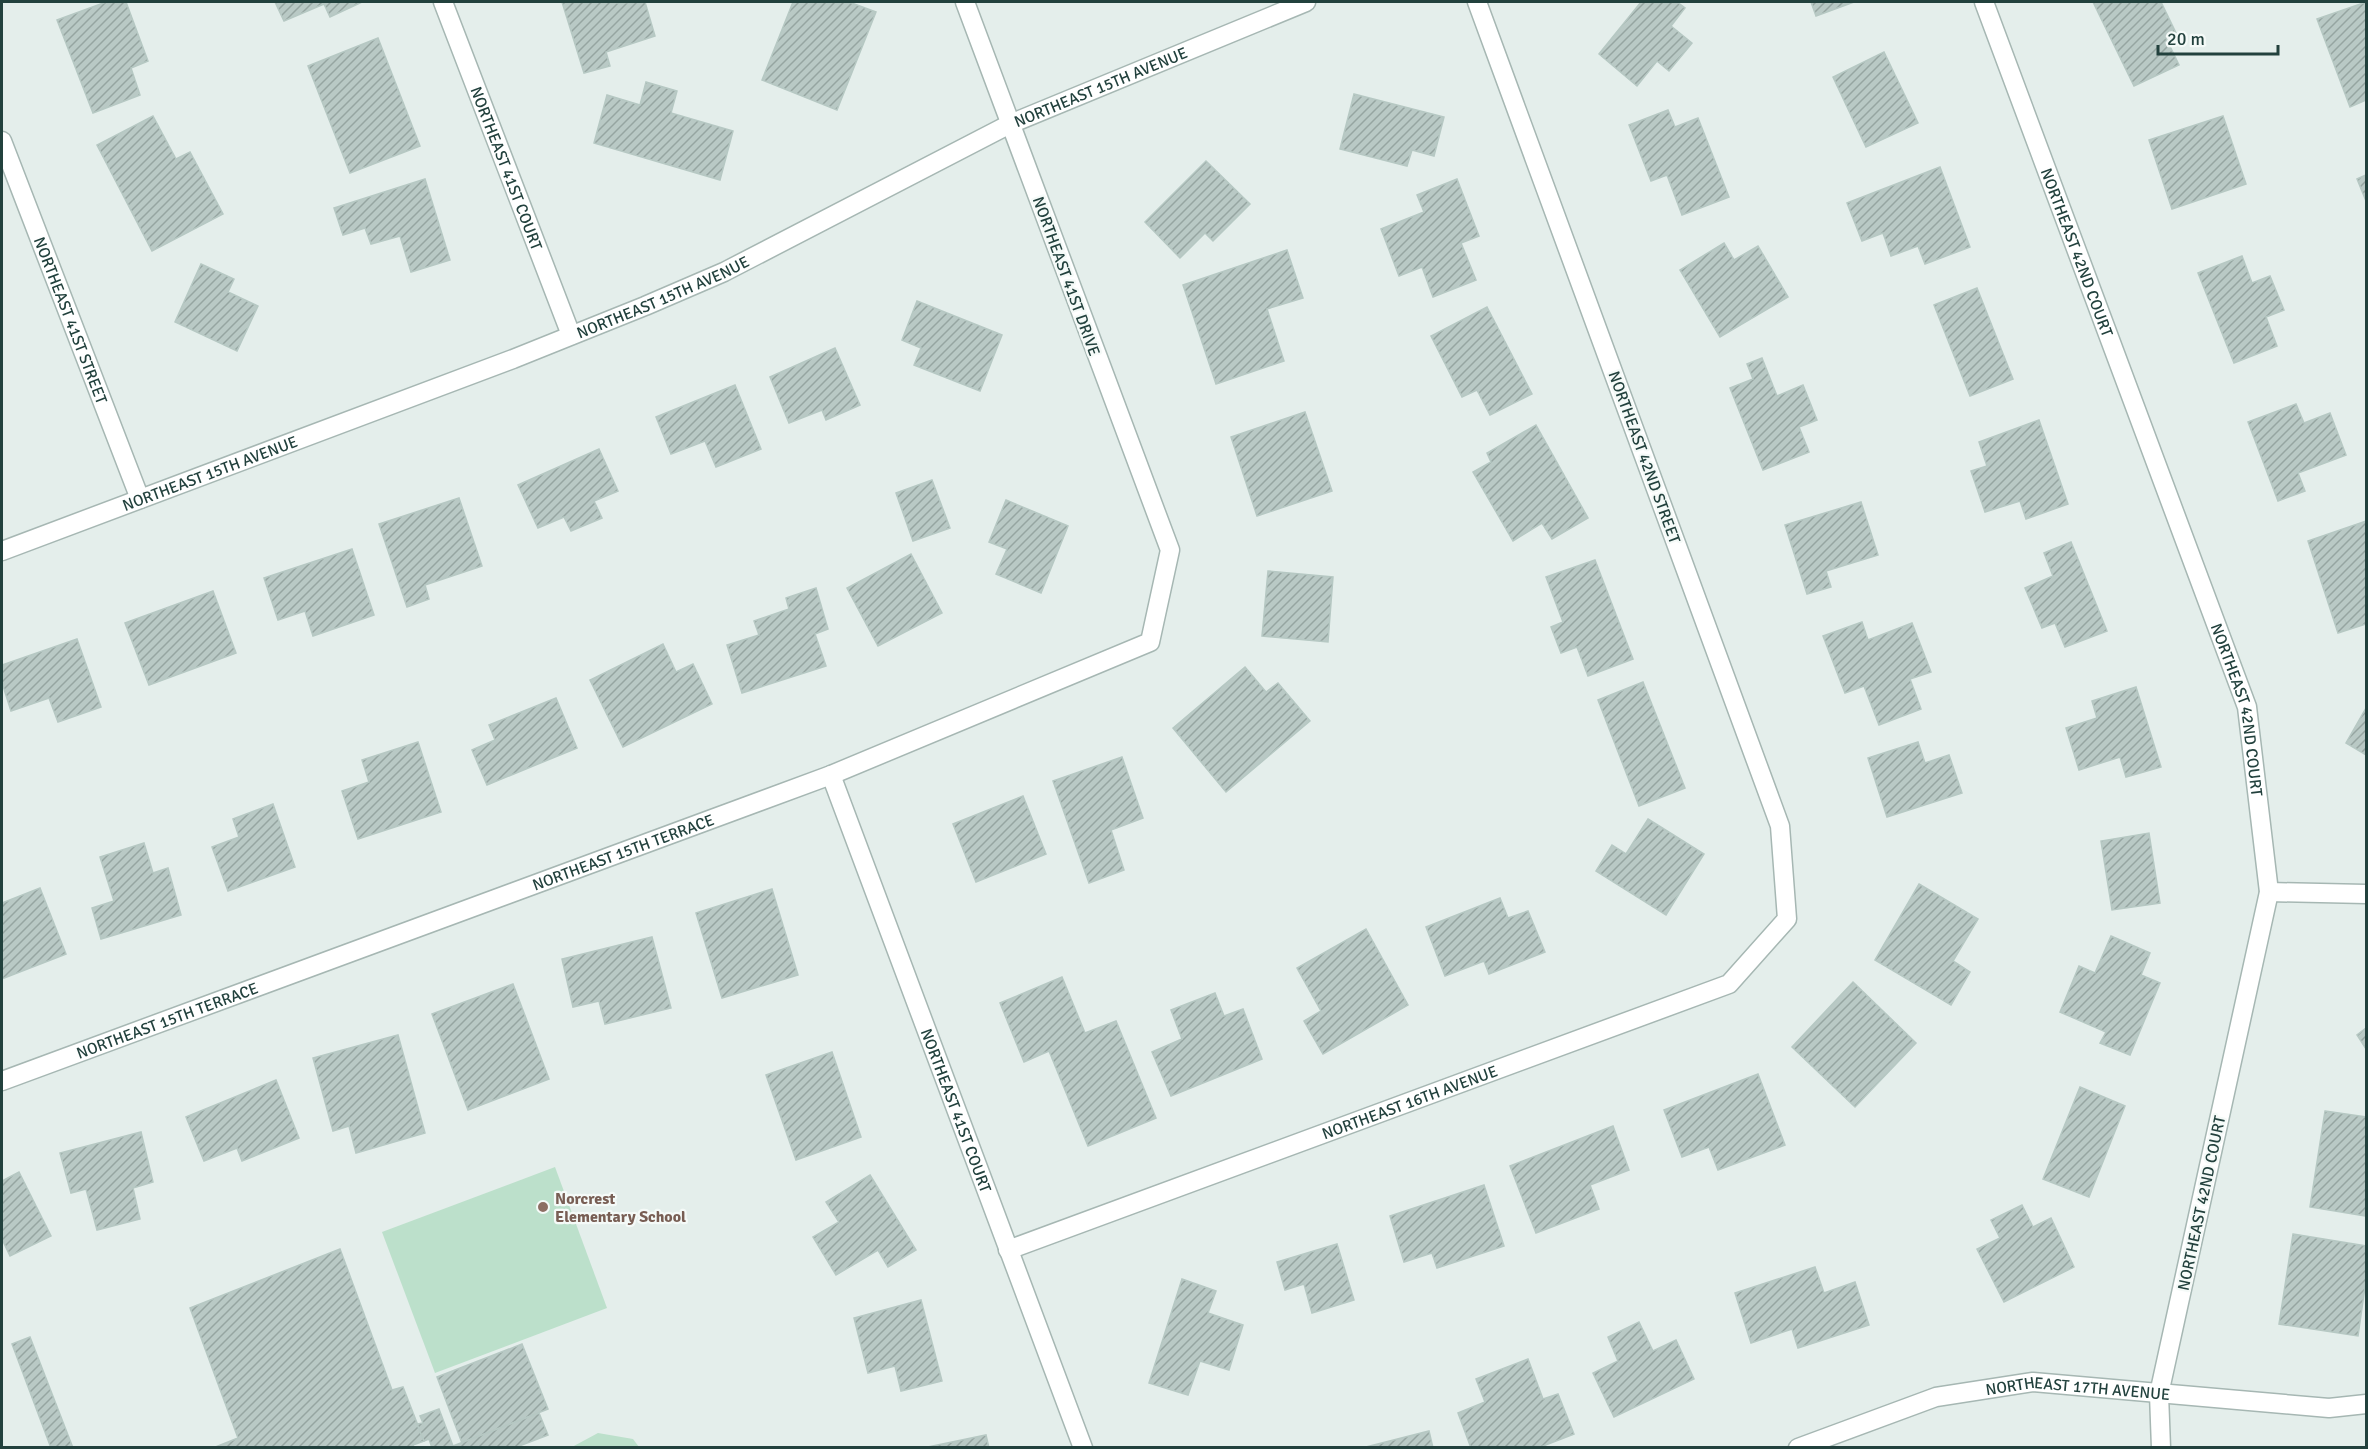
<svg xmlns="http://www.w3.org/2000/svg" width="2368" height="1449" viewBox="0 0 2368 1449" font-family="Signika,sans-serif">
<style>
.park{fill:#bce0cb}
.building{fill:url(#building-hatch);stroke:#b6c8c3;stroke-width:1.5}
.lines{fill:none;stroke-linecap:round;stroke-linejoin:round}
.minor-casing{stroke:#a6b7b3;stroke-width:21}
.minor{stroke:#fff;stroke-width:18}
.education-dot{fill:#8d6e63;stroke:#f5faf8;stroke-width:2}
.labels{text-anchor:middle;stroke-width:4.5;stroke-linejoin:round;paint-order:stroke}
.street-label{font-size:16px;fill:#22413d;stroke:#f5faf8}
.education-label{font-size:16px;font-weight:bold;fill:#785e54;stroke:#f5faf8;text-anchor:start}
</style>
<defs>
<pattern id="building-hatch" width="6" height="6" patternUnits="userSpaceOnUse" patternTransform="scale(1.5)"><rect width="6" height="6" fill="#b9c9c5"/><path d="M-1 1l2-2M0 6l6-6M5 7l2-2" fill="none" stroke="#96a5a1"/></pattern>
</defs>
<rect width="100%" height="100%" fill="#e4eeeb"/>
<g class="park">
<polygon points="555,1167 607,1308 435,1373 382,1232"/>
<polygon points="598,1433 633,1439 639,1447 572,1447"/>
</g>
<g class="building">
<polygon points="106,2 126,2 148,61 131,68 140,95 93,113 57,20"/>
<polygon points="275,2 362,2 330,17 324,4 284,21"/>
<polygon points="562,2 616,2 617,3 645,2 655,36 606,52 610,66 584,73"/>
<polygon points="793,2 849,2 876,12 837,110 762,80"/>
<polygon points="1641,2 1677,2 1685,8 1671,26 1692,43 1669,71 1657,61 1637,86 1599,54"/>
<polygon points="1811,2 1854,2 1816,16"/>
<polygon points="2093,2 2161,2 2176,33 2166,38 2179,65 2134,86"/>
<polygon points="2366,2 2366,100 2350,107 2317,19"/>
<polygon points="378,38 420,146 350,173 308,66"/>
<polygon points="1884,52 1918,123 1866,147 1833,77"/>
<polygon points="646,82 677,91 671,113 733,131 720,180 594,143 607,95 640,105"/>
<polygon points="1354,94 1444,117 1434,156 1412,150 1407,166 1340,149"/>
<polygon points="1668,110 1675,127 1698,118 1729,197 1682,215 1667,175 1651,181 1629,125"/>
<polygon points="153,116 176,159 190,152 223,214 152,251 97,145"/>
<polygon points="2223,116 2246,184 2172,209 2149,140"/>
<polygon points="1206,161 1250,204 1213,241 1205,233 1180,258 1145,222"/>
<polygon points="1940,167 1970,247 1925,264 1918,246 1891,256 1883,233 1862,241 1847,203"/>
<polygon points="2366,175 2366,201 2357,179"/>
<polygon points="425,179 450,260 411,272 400,236 371,244 365,228 343,235 334,208"/>
<polygon points="1457,179 1479,236 1461,243 1476,280 1433,297 1422,267 1399,276 1381,229 1424,212 1417,195"/>
<polygon points="1724,243 1734,260 1758,246 1788,297 1720,337 1680,270"/>
<polygon points="1287,250 1303,298 1267,309 1284,361 1216,384 1183,285"/>
<polygon points="2242,256 2252,283 2270,276 2284,310 2266,317 2277,346 2234,363 2198,273"/>
<polygon points="201,264 234,279 228,292 258,306 237,351 175,322"/>
<polygon points="1977,288 2013,379 1970,396 1934,305"/>
<polygon points="917,301 1002,335 980,391 914,365 921,348 902,340"/>
<polygon points="1487,307 1532,394 1490,415 1477,390 1462,397 1431,336"/>
<polygon points="835,348 860,405 826,420 822,410 789,423 770,377"/>
<polygon points="1762,358 1777,396 1803,385 1817,420 1799,427 1809,452 1763,470 1730,388 1753,379 1747,364"/>
<polygon points="735,385 761,449 716,467 705,441 671,454 656,417"/>
<polygon points="2296,404 2304,423 2330,413 2346,455 2298,473 2305,491 2278,501 2248,422"/>
<polygon points="1305,412 1332,491 1257,516 1231,437"/>
<polygon points="2039,420 2068,504 2026,519 2020,501 1985,512 1971,471 1987,466 1979,442"/>
<polygon points="1536,425 1588,518 1552,539 1542,523 1513,541 1473,472 1491,462 1487,453"/>
<polygon points="599,449 618,491 594,501 602,518 571,531 564,517 538,528 518,485"/>
<polygon points="932,480 950,528 913,541 896,493"/>
<polygon points="459,498 482,566 425,585 429,599 407,607 379,524"/>
<polygon points="1006,500 1068,526 1041,593 996,574 1007,549 989,542"/>
<polygon points="1861,502 1878,555 1826,571 1831,587 1807,594 1785,525"/>
<polygon points="2366,521 2366,624 2338,633 2308,541"/>
<polygon points="2071,542 2107,631 2065,647 2055,623 2042,628 2025,588 2053,576 2044,553"/>
<polygon points="352,549 374,615 313,636 305,611 278,620 264,578"/>
<polygon points="911,554 942,613 878,646 847,588"/>
<polygon points="1595,560 1633,659 1588,676 1577,647 1561,653 1551,627 1563,622 1546,577"/>
<polygon points="1268,571 1333,577 1328,642 1262,636"/>
<polygon points="816,588 828,629 815,634 826,666 742,693 727,645 759,635 754,621 789,609 786,598"/>
<polygon points="213,591 236,653 149,685 125,623"/>
<polygon points="1862,622 1868,640 1912,623 1931,672 1910,679 1921,709 1879,725 1864,686 1845,693 1823,636"/>
<polygon points="77,639 101,707 58,722 49,698 11,711 2,683 2,665"/>
<polygon points="663,644 676,672 693,664 712,704 623,747 590,680"/>
<polygon points="1245,667 1266,692 1278,683 1310,721 1226,792 1173,728"/>
<polygon points="1643,682 1685,788 1639,806 1598,700"/>
<polygon points="2136,687 2161,767 2126,777 2120,757 2079,770 2066,728 2097,718 2092,701"/>
<polygon points="556,698 577,748 487,785 472,750 495,740 489,725"/>
<polygon points="2366,708 2366,755 2346,743"/>
<polygon points="418,742 441,812 358,839 342,791 369,782 362,760"/>
<polygon points="1918,742 1925,763 1949,755 1962,793 1887,817 1868,758"/>
<polygon points="1122,757 1143,818 1111,830 1124,870 1089,883 1053,781"/>
<polygon points="1023,796 1046,854 976,882 953,824"/>
<polygon points="273,804 295,867 228,891 212,847 239,837 233,819"/>
<polygon points="1648,819 1704,854 1666,915 1596,871 1612,845 1626,854"/>
<polygon points="2149,833 2160,903 2112,910 2101,841"/>
<polygon points="144,843 153,873 168,868 181,915 101,939 92,908 114,901 100,857"/>
<polygon points="1919,884 1978,919 1953,961 1970,972 1951,1005 1875,960"/>
<polygon points="40,888 66,954 2,979 2,903"/>
<polygon points="772,889 798,975 722,998 696,913"/>
<polygon points="1500,898 1508,918 1528,911 1545,952 1489,974 1484,961 1445,976 1426,927"/>
<polygon points="1366,929 1408,1005 1323,1054 1304,1021 1321,1011 1297,968"/>
<polygon points="2111,936 2150,953 2141,975 2160,983 2130,1055 2100,1043 2106,1032 2060,1012 2079,966 2095,973"/>
<polygon points="652,937 671,1008 605,1024 599,1001 573,1007 562,959"/>
<polygon points="1062,977 1085,1033 1116,1021 1156,1118 1088,1146 1049,1051 1024,1062 1000,1003"/>
<polygon points="1853,982 1916,1043 1855,1107 1792,1047"/>
<polygon points="513,984 549,1079 468,1110 432,1014"/>
<polygon points="1215,993 1224,1016 1243,1009 1262,1059 1171,1096 1152,1052 1182,1039 1171,1010"/>
<polygon points="2366,1028 2366,1049 2357,1035"/>
<polygon points="398,1035 425,1133 356,1153 349,1126 333,1131 313,1058"/>
<polygon points="832,1052 861,1137 796,1160 766,1075"/>
<polygon points="1758,1074 1785,1145 1718,1170 1709,1147 1682,1157 1664,1110"/>
<polygon points="276,1080 299,1138 242,1161 237,1148 204,1161 186,1117"/>
<polygon points="2080,1087 2125,1106 2089,1197 2043,1179"/>
<polygon points="2325,1111 2366,1117 2366,1216 2310,1207"/>
<polygon points="1613,1126 1629,1170 1590,1185 1599,1209 1536,1233 1510,1166"/>
<polygon points="141,1132 153,1182 133,1188 140,1219 97,1230 86,1189 71,1193 60,1153"/>
<polygon points="19,1172 51,1236 10,1256 2,1239 2,1181"/>
<polygon points="870,1175 916,1250 888,1267 878,1250 836,1275 813,1237 839,1222 826,1202"/>
<polygon points="1484,1185 1504,1246 1437,1268 1432,1253 1404,1262 1390,1216"/>
<polygon points="2022,1205 2033,1227 2051,1218 2074,1267 2004,1302 1977,1249 2000,1238 1991,1220"/>
<polygon points="2293,1234 2366,1246 2366,1280 2358,1336 2279,1324"/>
<polygon points="1337,1244 1354,1300 1312,1313 1304,1284 1285,1290 1277,1262"/>
<polygon points="340,1249 392,1390 403,1387 424,1441 413,1445 414,1448 213,1448 238,1438 190,1308"/>
<polygon points="1815,1267 1824,1293 1855,1282 1869,1325 1798,1348 1792,1329 1751,1343 1735,1293"/>
<polygon points="1182,1279 1216,1291 1208,1313 1243,1325 1229,1370 1200,1361 1188,1395 1149,1383"/>
<polygon points="921,1300 942,1381 901,1391 895,1366 868,1373 854,1318"/>
<polygon points="1639,1322 1653,1351 1676,1340 1694,1379 1614,1417 1593,1373 1618,1361 1608,1337"/>
<polygon points="30,1337 73,1448 51,1448 12,1344"/>
<polygon points="522,1344 548,1409 462,1443 437,1377"/>
<polygon points="1528,1359 1543,1399 1558,1394 1574,1434 1538,1448 1471,1448 1458,1413 1485,1402 1476,1379"/>
<polygon points="439,1409 453,1446 539,1413 548,1435 514,1448 432,1448 429,1439 424,1441 417,1424 423,1423 420,1416"/>
<polygon points="1429,1431 1433,1448 1362,1448"/>
<polygon points="986,1435 989,1448 923,1448"/>
</g>
<g class="lines">
<defs>
<g id="minor">
<path id="s1" d="M 443,2 L 571,335"/>
<path id="s2" d="M 1984,2 L 2247,707 L 2269,892 L 2159,1394 L 2161,1448"/>
<path id="s3" d="M 2,141 L 140,499"/>
<path id="s4" d="M 2,551 L 513,359 L 645,306 L 724,272 L 1010,124 L 1306,2"/>
<path id="s5" d="M 831,775 L 1083,1448"/>
<polyline points="2269,892 2366,894"/>
<path id="s6" d="M 2,1081 L 831,775 L 1150,642 L 1170,550 L 965,2"/>
<path id="s7" d="M 1008,1250 L 1729,984 L 1787,919 L 1780,826 L 1477,2"/>
<path id="s8" d="M 1798,1448 L 1936,1397 L 2033,1382 L 2329,1408 L 2366,1404"/>
</g>
</defs>
<use href="#minor" class="minor-casing"/>
<use href="#minor" class="minor"/>
</g>
<circle class="education-dot" cx="543" cy="1207" r="6"/>
<g class="labels">
<g class="street-label">
<text dy="6" stroke="none"><textPath href="#s4" startOffset="1194">NORTHEAST 15TH AVENUE</textPath></text>
<text dy="6" stroke="none"><textPath href="#s1" startOffset="178">NORTHEAST 41ST COURT</textPath></text>
<text dy="6" stroke="none"><textPath href="#s2" startOffset="267">NORTHEAST 42ND COURT</textPath></text>
<text transform="translate(1067 276) rotate(70)" y="6">NORTHEAST 41ST DRIVE</text>
<text dy="6" stroke="none"><textPath href="#s4" startOffset="708">NORTHEAST 15TH AVENUE</textPath></text>
<text dy="6" stroke="none"><textPath href="#s3" startOffset="192">NORTHEAST 41ST STREET</textPath></text>
<text transform="translate(1645 457) rotate(70)" y="6">NORTHEAST 42ND STREET</text>
<text dy="6" stroke="none"><textPath href="#s4" startOffset="222">NORTHEAST 15TH AVENUE</textPath></text>
<text dy="6" stroke="none"><textPath href="#s2" startOffset="753">NORTHEAST 42ND COURT</textPath></text>
<text dy="6" stroke="none"><textPath href="#s6" startOffset="662">NORTHEAST 15TH TERRACE</textPath></text>
<text dy="6" stroke="none"><textPath href="#s6" startOffset="176">NORTHEAST 15TH TERRACE</textPath></text>
<text dy="6" stroke="none"><textPath href="#s7" startOffset="428">NORTHEAST 16TH AVENUE</textPath></text>
<text dy="6" stroke="none"><textPath href="#s5" startOffset="358">NORTHEAST 41ST COURT</textPath></text>
<text transform="translate(2201 1203) rotate(-78)" y="6">NORTHEAST 42ND COURT</text>
<text dy="6" stroke="none"><textPath href="#s8" startOffset="290">NORTHEAST 17TH AVENUE</textPath></text>
</g>
<g class="education-label">
<text x="555" y="1204">Norcrest<tspan x="555" dy="18">Elementary School</tspan></text>
</g>
</g>
<rect width="2368" height="1449" fill="none" stroke="#22413d" stroke-width="6"/>
<path d="M2158 45v9h120v-9" fill="none" stroke="#22413d" stroke-width="3"/>
<text x="2167" y="45" font-size="18" fill="#22413d" stroke="#f5faf8" stroke-width="4.5" paint-order="stroke">20 m</text>
</svg>
